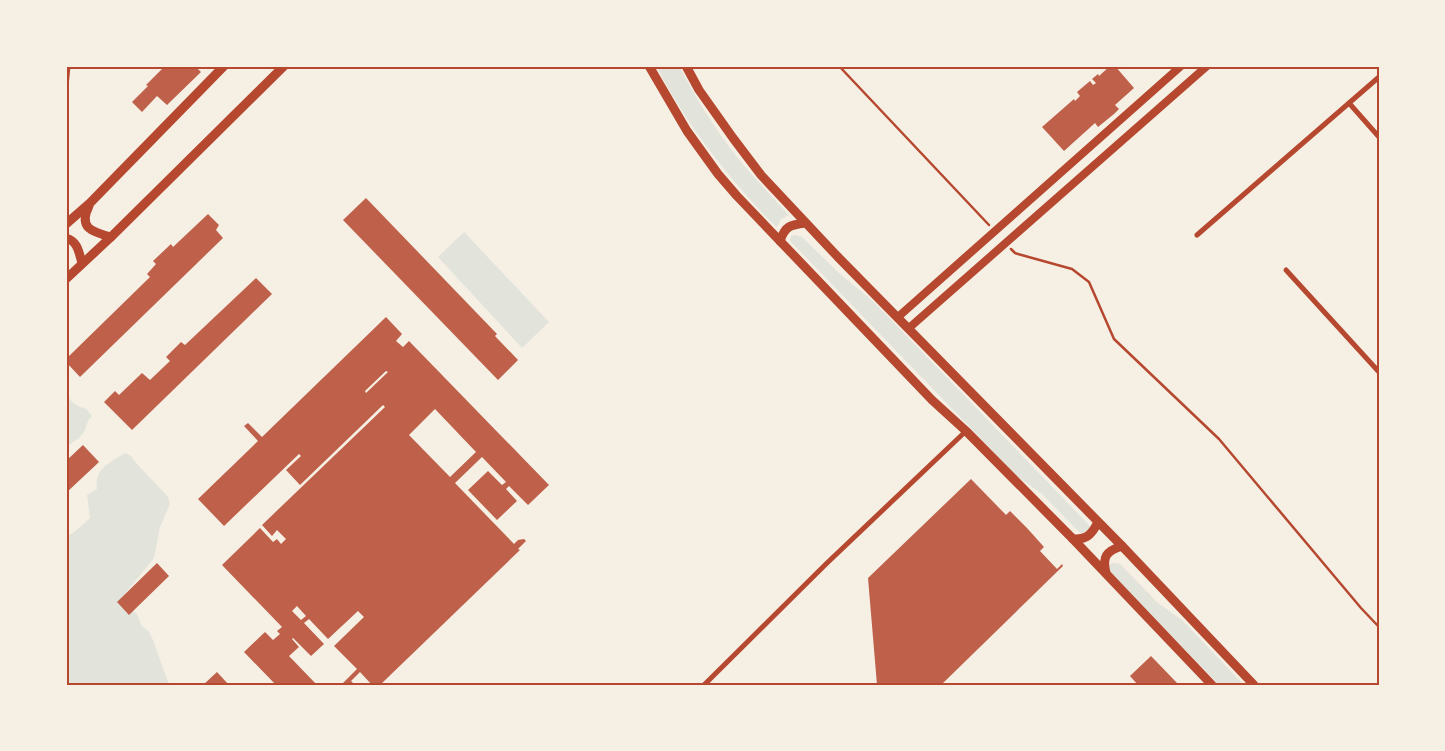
<svg xmlns="http://www.w3.org/2000/svg" width="1445" height="751" viewBox="0 0 1445 751" font-family="'DejaVu Sans',sans-serif">
<style>
.green{fill:#e2e4dc}
.building{fill:#bf614a;fill-rule:evenodd}
.lines{fill:none;stroke-linecap:round;stroke-linejoin:round}
.path{stroke:#b5482f;stroke-width:2.5}
.minor{stroke:#b5482f;stroke-width:5}
.tertiary{stroke:#b5482f;stroke-width:8}
.secondary{stroke:#b5482f;stroke-width:9}
.primary{stroke:#b5482f;stroke-width:9}
.neatline{fill:none;stroke:#b5482f;stroke-width:2}
</style>
<rect width="100%" height="100%" fill="#f6efe4"/>
<g class="green">
<path d="M 656,66 L 679,66 C 696,98 715,129 737,157 C 754,178 772,196 789,215 L 781,219 L 777,227 C 763,216 752,201 740,188 C 707,150 679,110 656,66 Z"/>
<polygon points="464,232 549,322 522,348 438,257"/>
<polygon points="795,235 802,237 839,273 874,302 1089,525 1090,529 1083,534 1079,532 1042,494 1018,477 790,241 791,236"/>
<path d="M 66,395 C 69,397 72,403 75,404 C 83,410 84,405 92,416 C 87,421 87,424 85,430 C 82,437 73,443 66,446 Z"/>
<path d="M 125,453 L 131,456 L 137,464 L 168,497 L 170,504 L 160,527 L 154,558 L 123,596 L 121,602 L 137,614 L 141,625 L 149,632 L 153,640 L 169,685 L 116,685 L 113,683 L 111,685 L 66,685 L 66,534 L 72,534 L 90,518 L 87,495 L 97,489 C 94,468 110,463 125,453 Z"/>
<polygon points="1112,563 1117,563 1120,564 1158,603 1182,620 1244,685 1219,685 1109,571 1109,566"/>
</g>
<g class="building">
<polygon points="165,66 195,66 201,72 167,105 157,96 142,112 132,102 148,86 146,85"/>
<polygon points="1110,66 1115,66 1134,88 1115,105 1119,109 1114,114 1098,127 1095,123 1064,151 1042,127 1074,99 1075,101 1080,96 1077,92 1090,81 1093,85 1096,83 1092,79 1098,74 1099,76"/>
<polygon points="366,198 497,334 495,336 518,360 498,380 343,220"/>
<polygon points="208,214 219,225 216,230 223,238 80,377 66,362 66,359 150,277 147,274 156,264 153,261 171,244 173,247"/>
<polygon points="256,278 272,294 132,430 104,402 115,391 119,395 142,373 150,380 170,361 166,357 181,342 185,345"/>
<path d="M 386,317 L 402,334 L 396,341 L 403,347 L 409,341 L 549,485 L 528,505 L 509,486 L 506,489 L 517,501 L 497,520 L 468,490 L 488,471 L 502,485 L 506,482 L 482,457 L 455,483 L 514,544 L 518,540 L 524,539 L 526,541 L 518,549 L 520,550 L 380,685 L 372,685 L 360,672 L 351,681 L 355,685 L 341,685 L 357,669 L 334,646 L 364,617 L 358,611 L 328,639 L 309,619 L 304,623 L 324,644 L 311,656 L 293,638 L 292,639 L 299,647 L 289,656 L 317,685 L 276,685 L 244,652 L 265,632 L 273,640 L 280,634 L 277,631 L 282,627 L 222,565 L 260,528 L 273,542 L 277,539 L 281,544 L 286,539 L 277,530 L 272,536 L 262,525 L 385,407 L 383,405 L 300,485 L 286,470 L 301,456 L 299,454 L 224,526 L 198,499 L 258,441 L 244,426 L 248,423 L 262,437 ZM 386,371 L 388,372 L 366,393 L 365,391 L 366,390 ZM 435,409 L 476,452 L 450,477 L 409,435 ZM 297,606 L 306,616 L 301,620 L 292,611 Z"/>
<polygon points="83,445 99,462 66,493 66,461"/>
<polygon points="971,479 1006,515 1010,511 1027,528 1044,547 1040,551 1057,569 1062,564 1063,566 941,685 877,685 868,578"/>
<polygon points="157,563 169,576 129,615 117,602"/>
<polygon points="1151,656 1178,684 1177,685 1138,685 1130,676"/>
<polygon points="217,672 229,685 203,685"/>
</g>
<g class="lines">
<g class="path">
<polyline points="839,66 989,225"/>
<polyline points="1011,249 1015,253 1018,254 1072,269 1089,282 1114,339 1219,439 1361,608 1379,627"/>
</g>
<g class="minor">
<polyline points="66,87 68,66"/>
<polyline points="1349,103 1379,137"/>
<polyline points="1197,235 1379,77"/>
<polyline points="1286,270 1379,372"/>
<polyline points="704,685 826,564 966,431"/>
</g>
<g class="tertiary">
<polyline points="898,317 1181,66"/>
<polyline points="909,328 1207,66"/>
</g>
<g class="secondary">
<path d="M 89,206 C 78,228 92,232 111,237"/>
<polyline points="66,224 90,203 224,66"/>
<path d="M 66,238 C 78,241 79,253 82,263"/>
<polyline points="66,279 111,237 284,66"/>
</g>
<g class="primary">
<polyline points="649,66 687,131 718,174 737,196 932,400 966,431 1073,539 1212,685"/>
<polyline points="686,66 699,90 733,138 761,175 837,256 1122,546 1254,685"/>
<path d="M 780,241 C 785,226 790,225 805,223"/>
<path d="M 1073,539 C 1087,540 1092,534 1098,522"/>
<path d="M 1106,573 C 1102,557 1106,551 1122,546"/>
</g>
</g>
<rect width="1445" height="751" fill="none" stroke="#f6efe4" stroke-width="135"/>
<rect x="68" y="68" width="1310" height="616" class="neatline"/>
</svg>
